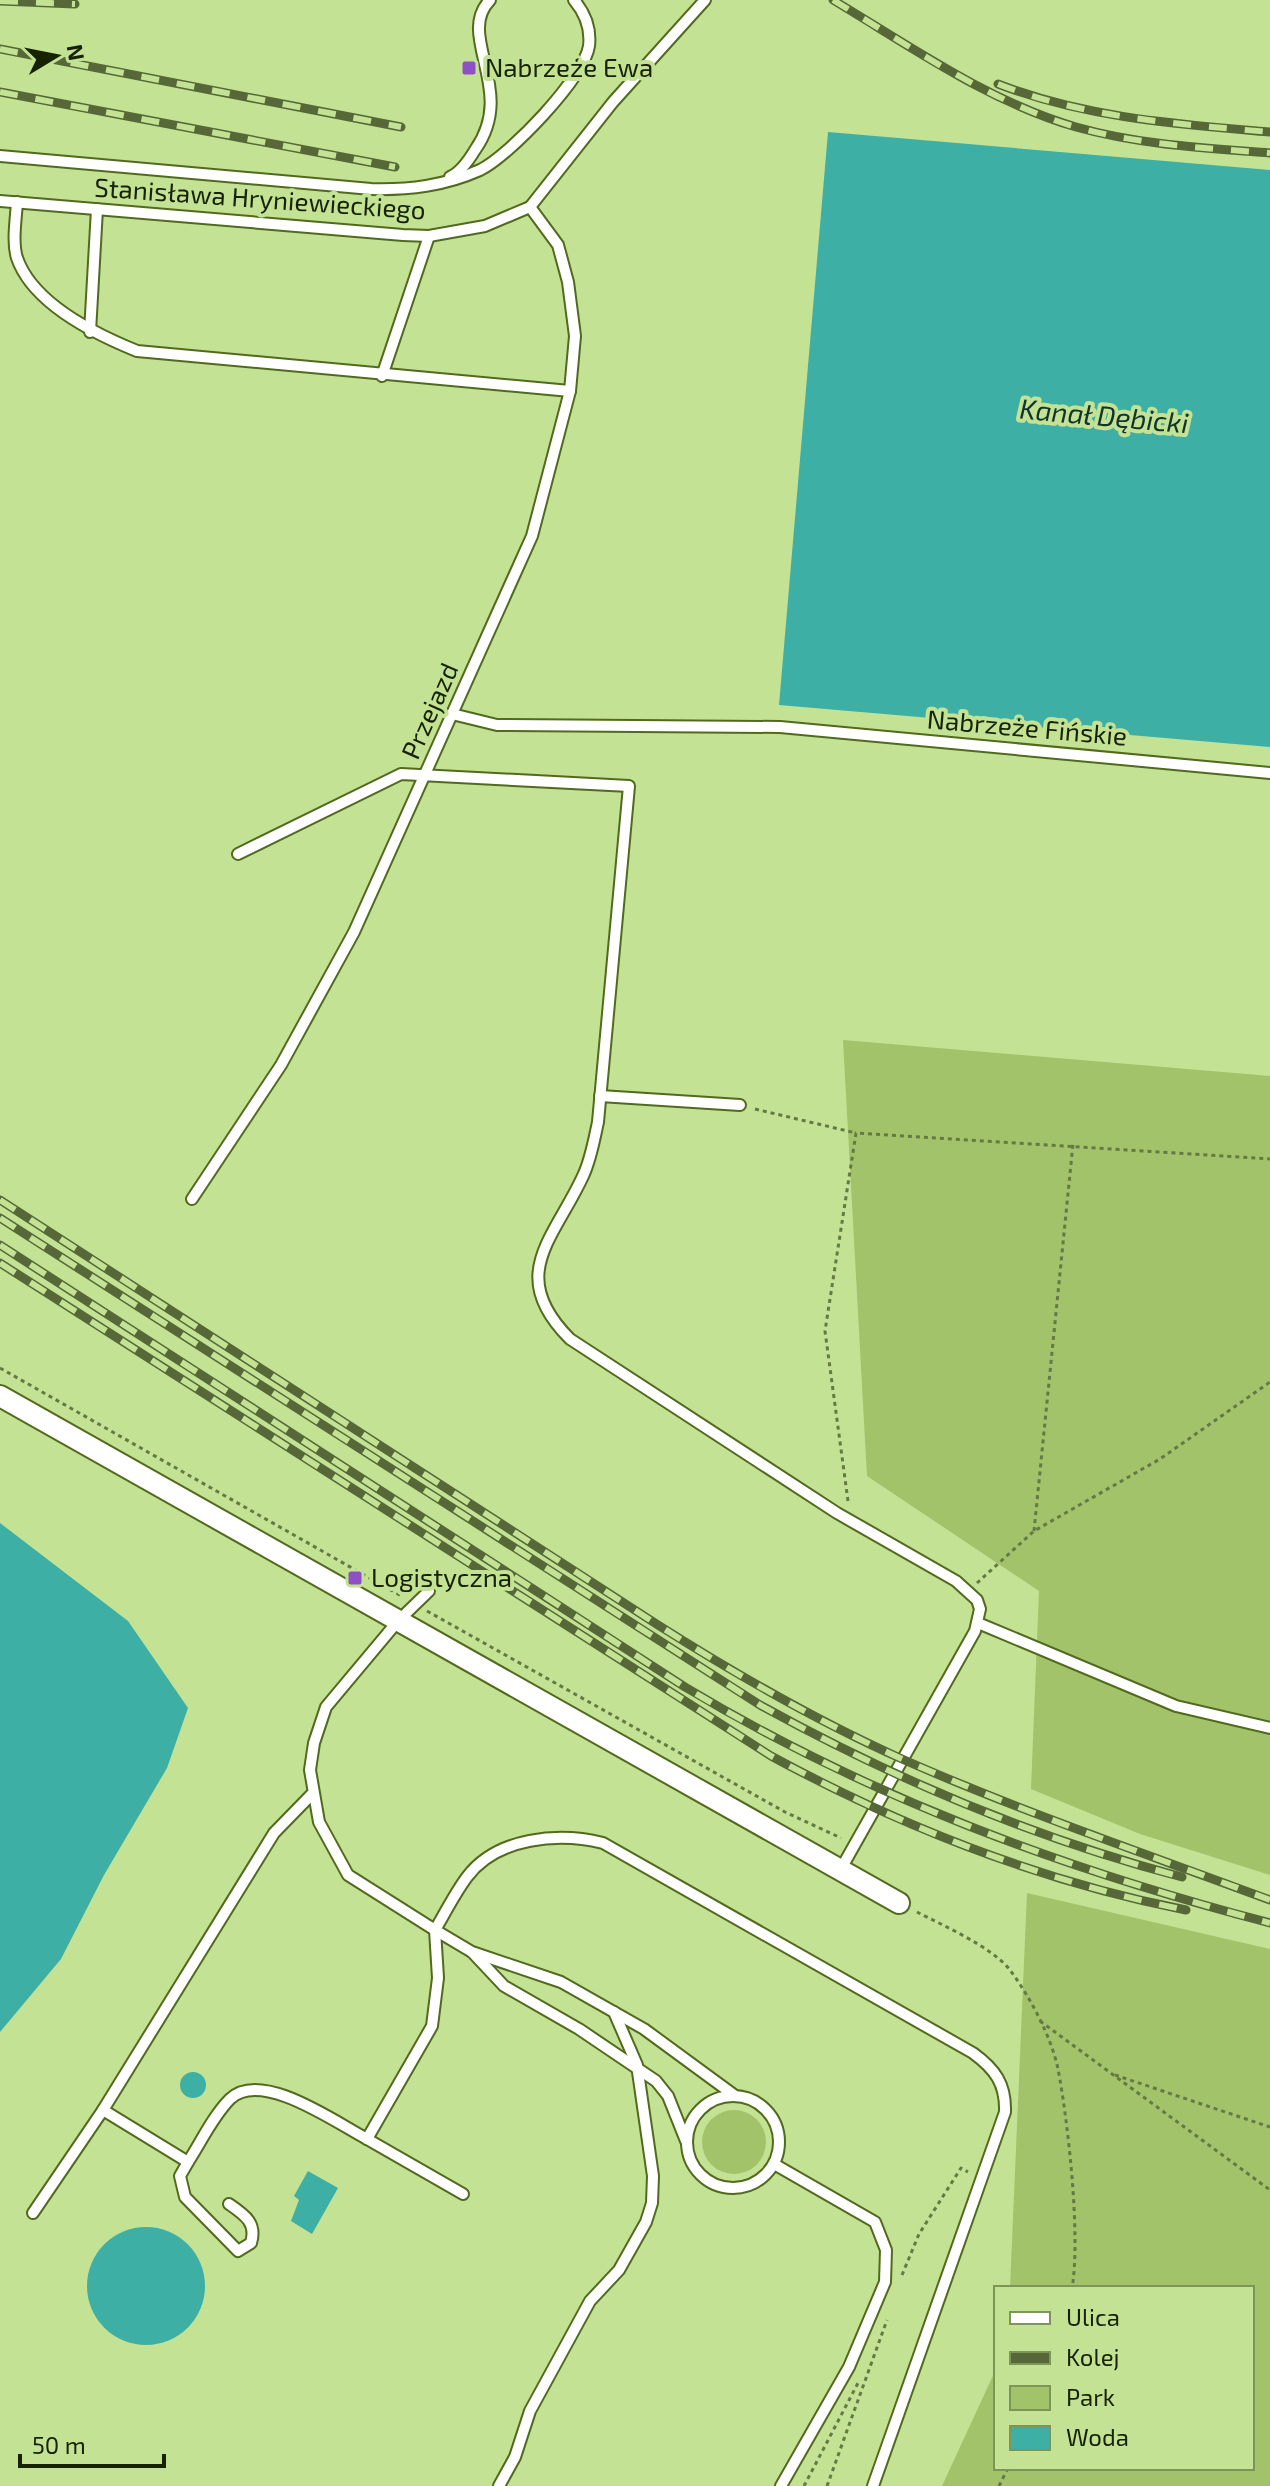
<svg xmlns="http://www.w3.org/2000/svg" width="1270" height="2486" viewBox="0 0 1270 2486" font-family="'Exo 2',sans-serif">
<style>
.green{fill:#a2c36a}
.water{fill:#3eafa4}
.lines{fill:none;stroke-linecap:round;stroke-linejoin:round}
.lane-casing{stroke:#516a1e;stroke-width:14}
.street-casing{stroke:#516a1e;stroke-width:24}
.path{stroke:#657945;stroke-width:3;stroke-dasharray:4 4;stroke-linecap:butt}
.lane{stroke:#fff;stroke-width:10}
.street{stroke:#fff;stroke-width:20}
.rail-casing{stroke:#566838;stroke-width:9}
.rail{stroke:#c3e294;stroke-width:6;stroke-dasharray:18;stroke-linecap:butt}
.poi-dot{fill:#8f50c6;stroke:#c3e294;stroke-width:3}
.labels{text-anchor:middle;stroke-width:8;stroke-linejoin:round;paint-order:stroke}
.poi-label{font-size:26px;fill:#172203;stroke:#c3e294;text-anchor:start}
.street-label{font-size:26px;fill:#172203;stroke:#c3e294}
.water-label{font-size:28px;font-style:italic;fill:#123430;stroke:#c3e294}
</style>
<rect width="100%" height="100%" fill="#c3e294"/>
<g class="green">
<polygon points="843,1040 1270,1076 1270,1875 1140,1834 1031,1789 1039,1591 867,1476"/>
<polygon points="1027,1893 1270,1949 1270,2486 942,2486 996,2369 996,2468 1252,2468 1252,2288 1010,2288"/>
<circle cx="734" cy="2142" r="32"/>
</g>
<g class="water">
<polygon points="828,132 1270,170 1270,747 779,705"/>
<polygon points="0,1523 128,1621 188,1708 167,1768 104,1875 61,1959 0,2032"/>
<circle cx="193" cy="2085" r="13"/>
<polygon points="308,2171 338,2188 312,2234 291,2221 299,2200 294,2196"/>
<circle cx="146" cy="2286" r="59"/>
</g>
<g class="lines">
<defs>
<g id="lane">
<path d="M 0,156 L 371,189 C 409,190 444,186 480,170 C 509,156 584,78 589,46 C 591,29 585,13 574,0"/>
<path d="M 450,177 C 459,173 469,160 475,150 C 518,90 455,36 490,0"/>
<polyline points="0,201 403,235 429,236 485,226 530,207 613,102 705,0"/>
<path d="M 17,202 C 16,219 12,242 17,258 C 33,304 95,334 137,351 L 570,391"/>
<polyline points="90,332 97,209"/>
<polyline points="382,376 429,236"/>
<polyline points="452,714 497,725 780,727 1270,773"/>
<path d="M 238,854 L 401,774 L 629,786 L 598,1122 C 594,1140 591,1159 583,1176 C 554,1239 506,1275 570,1339 L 837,1513 L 956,1581 L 977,1600 L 980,1609 L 975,1631 L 842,1867"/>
<polyline points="600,1096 740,1105"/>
<polyline points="192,1199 281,1065 354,932 532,536 570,391 575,336 568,282 558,245 530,207"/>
<polyline points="978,1623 1176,1706 1270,1728"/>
<path d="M 312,1794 L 274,1833 L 103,2110 L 188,2162 C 201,2142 213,2116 230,2099 C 261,2069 335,2122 367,2139 L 432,2026 L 438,1978 L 435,1930 L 348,1875 L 319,1822 L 310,1770 L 314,1743 L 326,1707 L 398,1621 L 429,1591"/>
<polyline points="473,1953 504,1986 579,2029 656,2081 668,2096 686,2141"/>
<path d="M 734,2095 L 644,2029 L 561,1982 L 472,1952 L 435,1930 C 445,1913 455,1893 467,1877 C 497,1837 559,1832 603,1843 L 973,2053 C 995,2069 1006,2084 1005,2112 L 873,2486"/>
<circle cx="733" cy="2142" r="46"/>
<polyline points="367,2139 463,2194"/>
<path d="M 188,2162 L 180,2176 L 185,2197 L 238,2251 L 251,2243 C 257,2223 245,2215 229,2204"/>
<polyline points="774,2164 875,2222 886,2250 885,2282 849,2367 781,2486"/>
<polyline points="33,2213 103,2110"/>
<polyline points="499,2486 515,2457 530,2411 590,2301 619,2270 646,2222 652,2203 653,2176 637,2065 614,2012"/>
</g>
<polyline id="street" points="0,1396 899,1903"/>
</defs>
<use href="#lane" class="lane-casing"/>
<use href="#street" class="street-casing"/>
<g class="path">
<polyline points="755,1109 856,1133"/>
<polyline points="0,1368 403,1597"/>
<polyline points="848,1501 825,1331 856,1133 1270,1159"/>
<polyline points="1034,1531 1073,1144"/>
<polyline points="977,1583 1034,1531 1160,1459 1270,1382"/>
<polyline points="427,1611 785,1812 841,1838"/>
<path d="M 917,1912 C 944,1926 992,1947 1010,1970 C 1030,1997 1051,2036 1058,2069 C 1068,2121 1081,2237 1072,2288"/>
<polyline points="1040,2021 1270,2190"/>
<polyline points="1115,2075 1270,2127"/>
<polyline points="902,2275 919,2234 961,2168 968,2172"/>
<polyline points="804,2486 858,2383"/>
<polyline points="827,2486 887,2320"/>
<polyline points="999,2486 1008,2468"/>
</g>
<use href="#lane" class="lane"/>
<use href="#street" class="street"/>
<defs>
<g id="rail">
<path d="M 833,0 C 910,46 989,102 1076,127 C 1140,145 1205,148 1270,153"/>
<polyline points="0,1 75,4"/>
<polyline points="0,49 401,127"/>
<path d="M 998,84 C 1086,118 1176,124 1270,132"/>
<polyline points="0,92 395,167"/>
<path d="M 0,1200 L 658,1625 C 737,1675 817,1721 902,1759 C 1022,1812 1147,1854 1270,1900"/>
<path d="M 0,1218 L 760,1705 C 894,1779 1034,1838 1182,1877"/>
<path d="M 0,1245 L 685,1687 C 868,1797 1064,1869 1270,1923"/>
<path d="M 0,1263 L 771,1756 C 902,1827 1040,1881 1186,1910"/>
</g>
</defs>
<use href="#rail" class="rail-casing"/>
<use href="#rail" class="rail"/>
</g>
<g class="poi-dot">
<rect x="461" y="60" width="16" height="16" rx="4"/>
<rect x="347" y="1570" width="16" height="16" rx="4"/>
</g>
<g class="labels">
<g class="poi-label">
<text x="485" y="77">Nabrzeże Ewa</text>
<text x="371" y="1587">Logistyczna</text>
</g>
<g class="street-label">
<text transform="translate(260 199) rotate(4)" y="9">Stanisława Hryniewieckiego</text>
<text transform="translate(430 711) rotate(-66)" y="9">Przejazd</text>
<text transform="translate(1027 728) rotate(5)" y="9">Nabrzeże Fińskie</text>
</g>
<g class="water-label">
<text transform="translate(1104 416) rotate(5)" y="10">Kanał Dębicki</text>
</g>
</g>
<rect x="994" y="2286" width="260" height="184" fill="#c3e294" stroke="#7e955a" stroke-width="2"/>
<rect x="1010" y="2312" width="40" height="12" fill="#ffffff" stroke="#7e955a" stroke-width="2"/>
<text x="1066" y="2326" font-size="24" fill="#172203">Ulica</text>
<rect x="1010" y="2352" width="40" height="12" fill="#566838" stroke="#7e955a" stroke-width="2"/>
<text x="1066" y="2366" font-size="24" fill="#172203">Kolej</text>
<rect x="1010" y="2386" width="40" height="24" fill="#a2c36a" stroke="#7e955a" stroke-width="2"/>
<text x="1066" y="2406" font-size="24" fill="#172203">Park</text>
<rect x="1010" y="2426" width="40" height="24" fill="#3eafa4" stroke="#7e955a" stroke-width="2"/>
<text x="1066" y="2446" font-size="24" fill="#172203">Woda</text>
<g transform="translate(56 56) rotate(80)" stroke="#c3e294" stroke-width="6" paint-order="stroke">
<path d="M0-6L14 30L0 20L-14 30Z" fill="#172203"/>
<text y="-12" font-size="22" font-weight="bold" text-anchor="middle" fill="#172203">N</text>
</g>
<path d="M20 2454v12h144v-12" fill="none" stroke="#172203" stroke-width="4"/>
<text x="32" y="2454" font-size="24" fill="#172203" stroke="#c3e294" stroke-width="6" paint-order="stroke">50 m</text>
</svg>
